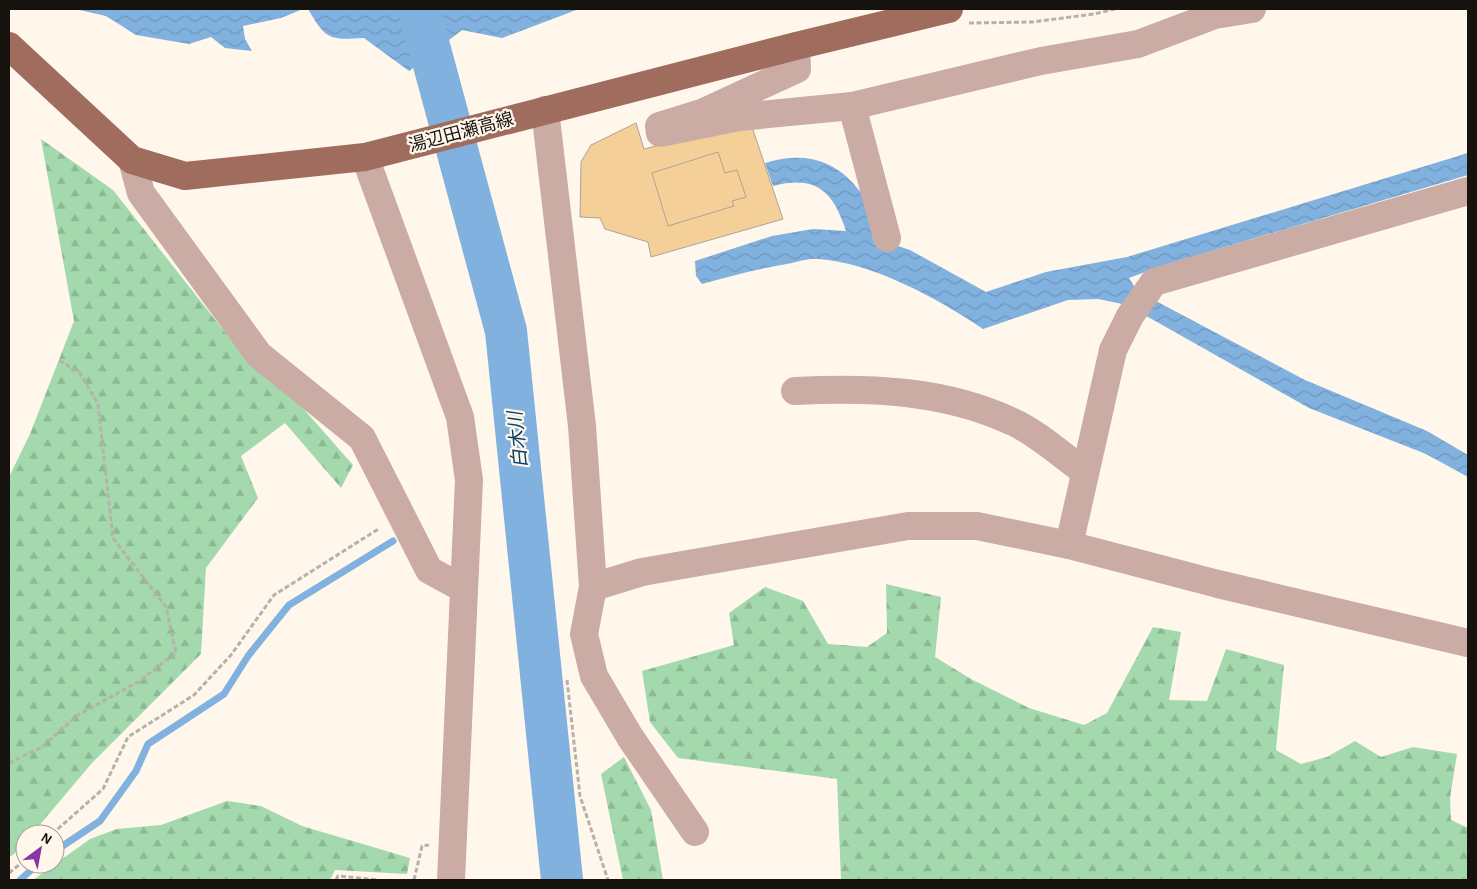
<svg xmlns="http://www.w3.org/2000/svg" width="1477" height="889" viewBox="0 0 1477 889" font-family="'Alegreya Sans','Noto Sans JP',sans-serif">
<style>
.forest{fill:url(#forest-firs)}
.water{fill:url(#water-waves)}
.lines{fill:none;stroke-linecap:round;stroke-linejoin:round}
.stream{stroke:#81b1de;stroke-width:7}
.river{stroke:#81b1de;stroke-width:42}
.building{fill:#f5cf98;stroke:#aba49a}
.path{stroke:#b7b1a8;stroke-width:3;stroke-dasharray:5 2.5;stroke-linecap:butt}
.minor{stroke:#caaca4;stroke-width:28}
.major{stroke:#a06c5e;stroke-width:28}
.labels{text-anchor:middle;stroke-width:4.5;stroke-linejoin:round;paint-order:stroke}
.street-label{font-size:18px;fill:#16130f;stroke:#fff7ec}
.water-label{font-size:19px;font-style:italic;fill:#064069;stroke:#fff7ec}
</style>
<defs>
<pattern id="forest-firs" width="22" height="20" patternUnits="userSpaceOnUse" patternTransform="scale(1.25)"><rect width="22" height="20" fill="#a3d9ac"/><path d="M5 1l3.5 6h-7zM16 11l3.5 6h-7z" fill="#8cb993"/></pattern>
<pattern id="water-waves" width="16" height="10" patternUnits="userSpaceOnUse" patternTransform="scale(1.25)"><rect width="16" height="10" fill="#81b1de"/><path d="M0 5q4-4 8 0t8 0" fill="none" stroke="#6f97bd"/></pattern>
</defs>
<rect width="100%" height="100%" fill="#fff7ec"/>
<g class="forest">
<polygon points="41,139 113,190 243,355 301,406 353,465 341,488 285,423 241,456 258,498 206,568 201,654 92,763 32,834 25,834 25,842 13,855 9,857 9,477 30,434 74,321"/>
<polygon points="886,584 941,597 935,657 971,679 1029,708 1084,725 1107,713 1153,627 1181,632 1169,700 1207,701 1226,649 1284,665 1276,750 1301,764 1327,757 1355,741 1381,757 1413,747 1457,754 1450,798 1451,820 1468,828 1468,880 841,880 837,779 678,758 650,722 642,671 734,645 729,613 765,587 803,601 828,644 867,647 887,633"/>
<polygon points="624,757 651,810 663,880 623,880 601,774"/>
<polygon points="227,801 261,806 302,826 410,858 407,874 335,870 330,880 33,880 90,839 117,829 161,825"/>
</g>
<g class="water">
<polygon points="75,9 303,9 281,18 243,26 245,39 252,51 225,48 211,37 189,44 136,35 106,16"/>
<path d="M 308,9 L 579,9 L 502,38 L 462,30 L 409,71 L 364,38 C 329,40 326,40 308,9 Z"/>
<path d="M 1468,153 L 1468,175 L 1161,266 L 1129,278 L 1137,291 L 1305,380 L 1427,431 L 1468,455 L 1468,477 L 1426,454 L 1309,408 L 1127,305 L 1098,299 L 1068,300 L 983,329 C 939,299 871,262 818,259 C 810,258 800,261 792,263 C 761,268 732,276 702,284 L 696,276 L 695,261 L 772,236 L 813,229 L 846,231 C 833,191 816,175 773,186 L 765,163 C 798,153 828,156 853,183 C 856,187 860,191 863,195 C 869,208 873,225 877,239 L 910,250 L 986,292 L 1046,272 L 1127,257 Z"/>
</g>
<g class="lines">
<g class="stream">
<polyline points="55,851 100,821 136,771 148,744 224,694 248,656 289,605 393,541"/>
<polyline points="20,880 38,864"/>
</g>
<polyline class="river" points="419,9 506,331 562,880"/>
</g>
<g class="building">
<polygon points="636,123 644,149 732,126 751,124 783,219 651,257 648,242 605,229 600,218 580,217 581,162 591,145"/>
<polygon points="718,152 725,173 737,170 746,197 732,201 734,206 668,226 652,173"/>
</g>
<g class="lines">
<g class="path">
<polyline points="969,23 1032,22 1094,14 1115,9"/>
<polyline points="567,680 580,796 608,880"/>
<polyline points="9,763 42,747 78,715 138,682 176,653 166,607 113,538 98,404 80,373 59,360"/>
<polyline points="52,834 103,789 128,737 194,695 231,655 274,595 380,528"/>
<polyline points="9,873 25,860"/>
<polyline points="336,880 338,876 379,880"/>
<polyline points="414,880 422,846 429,845"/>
</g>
<g class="minor">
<polyline points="796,46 797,69 704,112 659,126 660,133 739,117 852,106 887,238"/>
<polyline points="852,106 1041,61 1138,44 1215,15 1252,9"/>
<polyline points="545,110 582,426 593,587 584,634 594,676 630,737 695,832"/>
<polyline points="365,157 460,417 469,480 451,880"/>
<polyline points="132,160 141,193 259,355 362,438 429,570 464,589"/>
<path d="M 795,391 C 869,387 945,390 1013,422 C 1036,432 1064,457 1085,472"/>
<polyline points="1069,545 1113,350 1130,316 1154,282 1468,191"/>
<polyline points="593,587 642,572 908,526 977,526 1069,545 1218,584 1468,643"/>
</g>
<polyline class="major" points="9,46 132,160 185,176 365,157 796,46 949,9"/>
</g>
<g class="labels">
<g class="street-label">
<text transform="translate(461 132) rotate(-15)" y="6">湯辺田瀬高線</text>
</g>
<g class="water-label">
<text transform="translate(517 440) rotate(-96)" y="7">白木川</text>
</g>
</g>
<rect width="1477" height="889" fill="none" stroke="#16130f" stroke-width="20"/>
<g transform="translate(40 849) rotate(32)"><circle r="24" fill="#fff7ec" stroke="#a29c94"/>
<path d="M0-4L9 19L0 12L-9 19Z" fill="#8a35a2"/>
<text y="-8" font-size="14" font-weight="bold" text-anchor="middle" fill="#16130f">N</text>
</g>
</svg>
